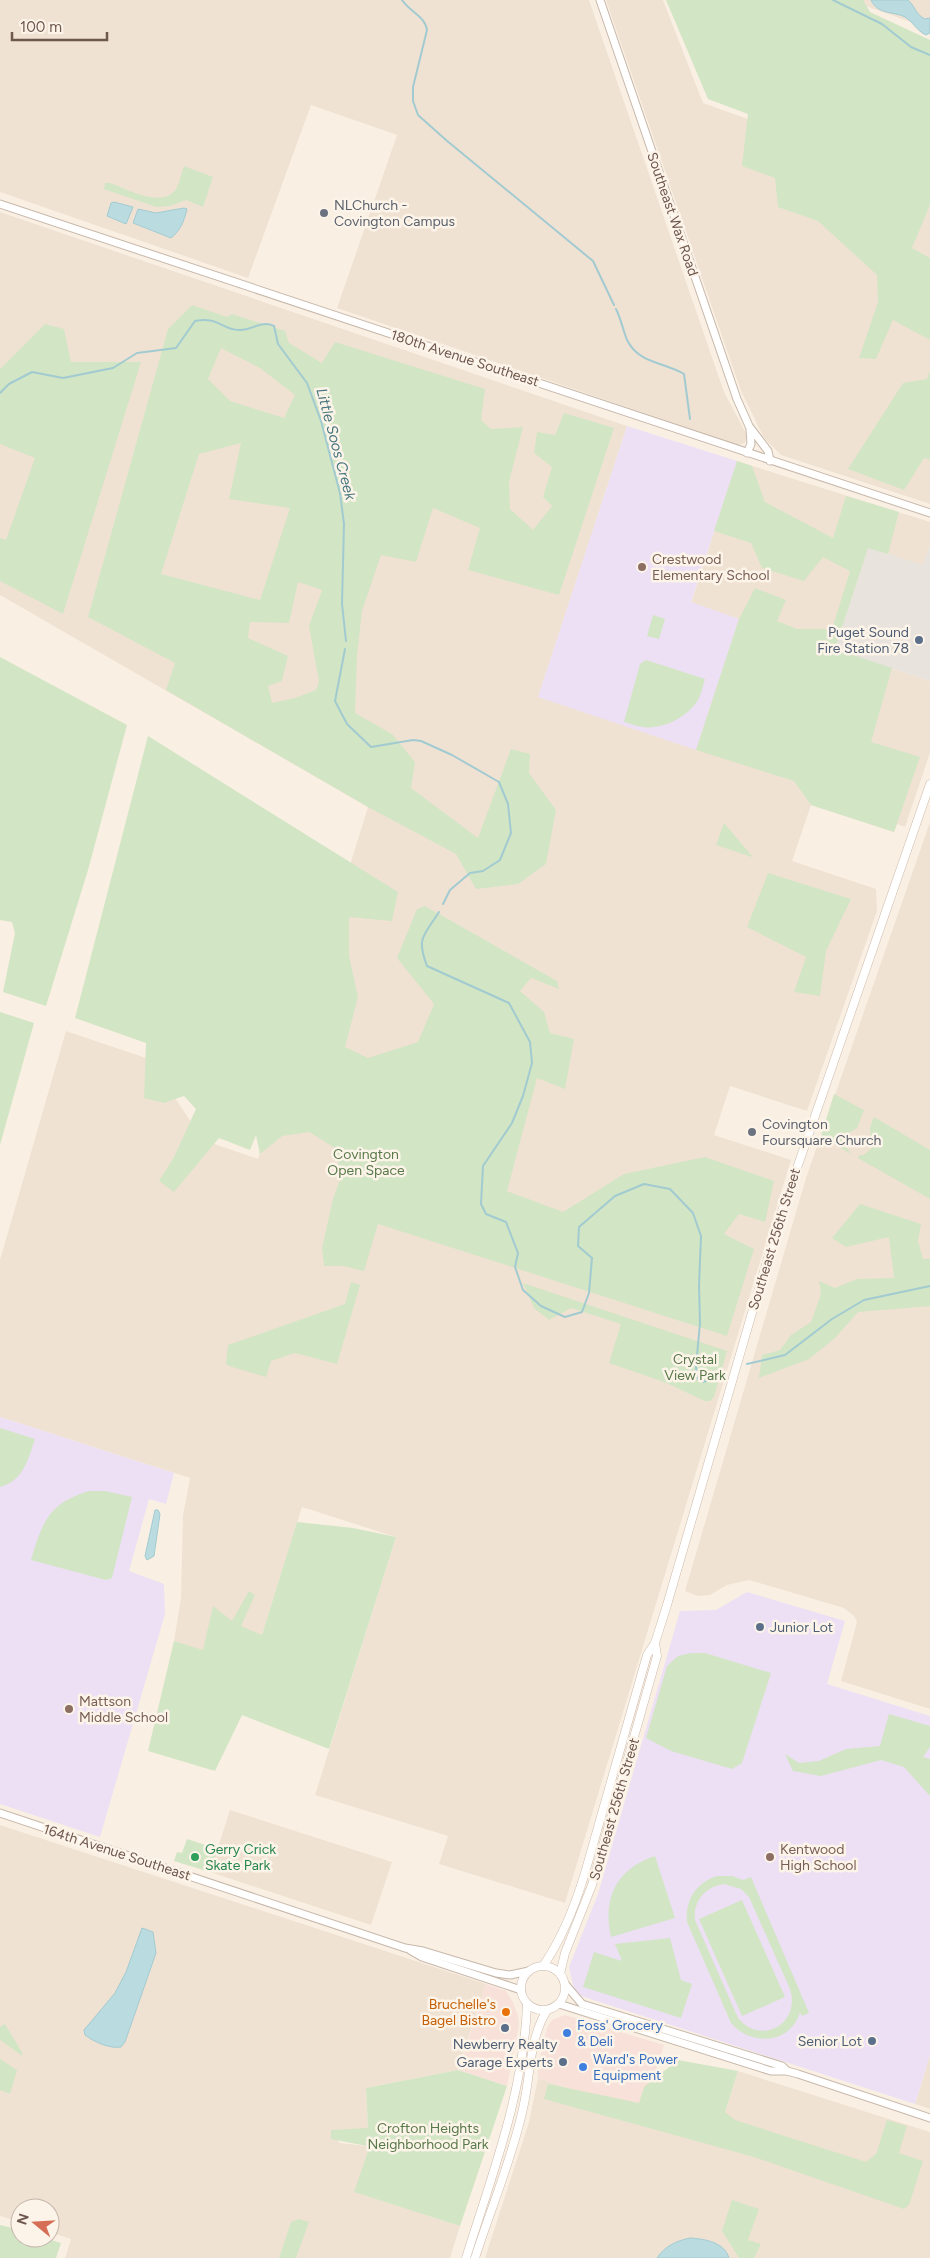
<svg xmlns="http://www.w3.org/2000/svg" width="930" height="2258" viewBox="0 0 930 2258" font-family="Figtree,sans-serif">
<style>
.residential{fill:#f0e2d3}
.commercial{fill:#f8e1d8}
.industrial{fill:#e9e3de}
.education{fill:#ede0f5}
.green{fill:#d2e5c4;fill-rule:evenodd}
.water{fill:#badce0;stroke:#a2cbd1}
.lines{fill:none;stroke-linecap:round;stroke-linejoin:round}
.stream{stroke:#a2cbd1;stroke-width:2}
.tertiary-casing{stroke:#c8b8ab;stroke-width:9}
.secondary-casing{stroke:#cebaac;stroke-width:9}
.tertiary{stroke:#fff;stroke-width:7}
.secondary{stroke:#fff;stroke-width:8}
.worship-dot{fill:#6b7280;stroke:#fdf4e9;stroke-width:2}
.education-dot{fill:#8d6e63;stroke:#fdf4e9;stroke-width:2}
.service-dot{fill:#5c6f8a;stroke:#fdf4e9;stroke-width:2}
.leisure-dot{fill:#2e9e5b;stroke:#fdf4e9;stroke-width:2}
.food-dot{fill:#e8710a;stroke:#fdf4e9;stroke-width:2}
.shop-dot{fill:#3f7fe0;stroke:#fdf4e9;stroke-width:2}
.labels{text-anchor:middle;stroke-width:5;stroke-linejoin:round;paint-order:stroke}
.worship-label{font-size:14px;fill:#5b616d;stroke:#fdf4e9;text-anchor:start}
.street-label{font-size:14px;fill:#6e574c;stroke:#fdf4e9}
.education-label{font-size:14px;fill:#785e54;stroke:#fdf4e9;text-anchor:start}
.service-label{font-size:14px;fill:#4e5e75;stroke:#fdf4e9;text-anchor:end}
.park-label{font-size:14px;fill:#587949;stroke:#fdf4e9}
.leisure-label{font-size:14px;fill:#27864d;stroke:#fdf4e9;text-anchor:start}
.food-label{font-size:14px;fill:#c56008;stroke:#fdf4e9;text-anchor:end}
.shop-label{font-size:14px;fill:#366cbe;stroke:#fdf4e9;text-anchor:start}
.water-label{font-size:15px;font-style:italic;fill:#497880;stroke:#fdf4e9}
</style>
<rect width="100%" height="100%" fill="#f9f0e3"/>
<g class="residential">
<polygon points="0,0 589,0 724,392 747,435 745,443 738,445 337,308 397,135 311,105 248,278 0,192"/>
<polygon points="606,0 663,0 703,103 930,184 930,504 781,455 764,438 741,391"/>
<polygon points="849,0 930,0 930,29"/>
<polygon points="0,212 627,426 538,697 691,603 737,461 930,522 930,544 923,565 868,548 835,650 930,681 930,753 905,827 897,824 894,832 811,805 792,861 876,889 877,911 807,1111 730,1086 714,1135 791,1160 565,1903 439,1864 448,1836 315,1795 396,1537 302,1507 262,1635 213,1620 204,1651 174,1641 181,1598 183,1515 190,1478 0,1417 0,1260 66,1031 149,1059 203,1140 258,1159 368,807 0,595"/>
<polygon points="930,822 930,1709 841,1681 857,1622 854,1616 844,1608 749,1580 727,1585 710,1595 698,1596 685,1591 806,1178"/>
<polygon points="230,1810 392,1862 371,1925 210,1872"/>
<polygon points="0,1825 486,1984 458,2070 366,2088 368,2129 331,2130 340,2143 367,2146 369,2148 355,2192 460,2226 450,2258 65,2258 71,2239 50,2232 50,2208 20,2208 20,2222 0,2216"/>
<polygon points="930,2055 930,2109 915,2104"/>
<polygon points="738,2071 930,2132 930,2258 485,2258 529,2122 538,2078 717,2137"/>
</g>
<g class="commercial">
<polygon points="486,1984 506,1991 513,2002 518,2016 519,2025 507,2086 459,2070"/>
<polygon points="565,2015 664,2045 643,2112 538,2078 538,2066 547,2028 552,2020"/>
</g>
<polygon class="industrial" points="930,544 930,681 835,650 868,547 923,565"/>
<g class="education">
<polygon points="627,426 737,461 691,602 739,619 696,750 538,697"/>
<polygon points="0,1417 174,1473 166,1504 149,1499 129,1571 164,1584 165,1614 100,1837 0,1804"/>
<polygon points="747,1592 845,1621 827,1684 930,1716 930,2055 915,2104 575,1994 569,1967 598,1894 680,1611 716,1610"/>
</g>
<g class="green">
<polygon points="666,0 863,0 870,12 930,40 930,205 912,248 930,258 930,340 893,320 876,359 859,358 878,302 877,275 818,221 778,207 775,178 742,166 748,114 708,99"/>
<path d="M 184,166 L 213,177 L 203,207 L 186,200 L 170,206 L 156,207 L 104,189 L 105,183 L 110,183 C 127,189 162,209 176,189 C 180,182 181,173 184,166 Z"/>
<path d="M 192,305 L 227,317 L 232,314 L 285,331 L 289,343 L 322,363 L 335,342 L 485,389 L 481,420 L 491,429 L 523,427 L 509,482 L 510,509 L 533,530 L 552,506 L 543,497 L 552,467 L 534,453 L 537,432 L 555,435 L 564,413 L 614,428 L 559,595 L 468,570 L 480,528 L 433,508 L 416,562 L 381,555 L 362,611 L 357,656 L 355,713 L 392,734 L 415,762 L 411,788 L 478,838 L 511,749 L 530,754 L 529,773 L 556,810 L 546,864 L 518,884 L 476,889 L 456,854 L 368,807 L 166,690 L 175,663 L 88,617 L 168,329 ZM 221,348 L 260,368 L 295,395 L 284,418 L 230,401 L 208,379 ZM 241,443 L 229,499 L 290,508 L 260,600 L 161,574 L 199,454 ZM 298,582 L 322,590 L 309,626 L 319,682 L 316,690 L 295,698 L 272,703 L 268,686 L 282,681 L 288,656 L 248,638 L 250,622 L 289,623 Z"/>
<polygon points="45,324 64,329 71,362 141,362 63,614 0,581 0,538 6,540 35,458 0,444 0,369"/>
<polygon points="930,371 930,460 924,458 904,490 848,469 903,383 927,379"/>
<polygon points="737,461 752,466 765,502 833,538 846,496 899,512 888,554 868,548 835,649 892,668 871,742 920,757 894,832 811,805 794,781 696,750 739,619 755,588 786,600 777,621 797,629 832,629 850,571 823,557 804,581 762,568 751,543 714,531"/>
<polygon points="653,615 665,619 659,639 647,636"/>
<polygon points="0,657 127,725 88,870 46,1006 3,992 15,933 12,922 0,920"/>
<path d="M 646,660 L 705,679 C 703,685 702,692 699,698 C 690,716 663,730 643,727 C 637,727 630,723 624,722 L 640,664 Z"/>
<polygon points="148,736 398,892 392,921 349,917 349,956 358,997 345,1047 368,1058 418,1042 434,1004 397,958 417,909 425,906 557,981 559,989 531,978 520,991 544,1012 550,1033 574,1039 565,1089 537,1078 507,1191 563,1212 624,1174 705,1157 774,1181 765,1222 739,1214 724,1234 754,1249 727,1336 378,1224 364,1271 343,1266 324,1266 322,1248 333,1199 341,1177 335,1148 309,1132 282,1136 260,1154 256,1135 250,1150 219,1138 174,1192 159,1181 174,1157 196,1109 184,1096 164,1103 144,1098 146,1043 75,1018"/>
<polygon points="724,823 752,856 752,857 716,845"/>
<polygon points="768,873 851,899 826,951 820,996 794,992 806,957 747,927"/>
<polygon points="0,1012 34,1023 0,1145"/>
<polygon points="834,1094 864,1110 857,1128 849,1133 846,1140 845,1145 851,1154 821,1136"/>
<path d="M 874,1117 L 930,1150 L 930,1199 L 858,1158 L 859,1155 L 863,1155 C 879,1145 870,1142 870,1129 C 870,1126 873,1120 874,1117 Z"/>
<polygon points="860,1204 921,1224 918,1241 923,1259 930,1259 930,1306 858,1312 835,1338 809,1359 759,1378 762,1355 780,1350 791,1335 811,1322 821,1294 819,1281 835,1288 857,1279 894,1278 889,1237 846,1247 832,1238"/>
<polygon points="351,1282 360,1285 337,1364 295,1353 271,1361 266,1377 229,1366 226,1364 228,1345 345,1304"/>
<polygon points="523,1283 727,1351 714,1397 710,1401 705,1401 664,1382 609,1363 621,1324 571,1308 549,1320 534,1308"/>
<path d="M 0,1428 L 35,1439 C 28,1460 23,1481 0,1487 Z"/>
<path d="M 89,1491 L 105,1491 L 132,1497 L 112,1578 L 106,1580 L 31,1560 C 42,1522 49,1503 89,1491 Z"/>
<polygon points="297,1522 353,1528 396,1537 329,1749 242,1715 215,1771 148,1751 174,1641 203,1650 213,1606 232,1621 249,1591 255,1595 241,1626 262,1635"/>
<polygon points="691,1653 705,1653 771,1673 742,1763 732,1769 671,1751 646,1738 667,1666 678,1656"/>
<polygon points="889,1714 930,1726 930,1747 923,1757 930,1759 930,1796 904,1767 881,1760 821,1776 793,1771 785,1754 799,1763 819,1761 846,1749 880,1746"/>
<polygon points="187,1839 218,1849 210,1872 174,1861 177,1852 182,1853"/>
<path d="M 655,1856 L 675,1918 L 611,1937 C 602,1897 617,1869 655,1856 Z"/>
<path d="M 717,1876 L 732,1876 L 743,1880 L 751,1877 L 809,2013 L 802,2016 L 800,2012 C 791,2044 751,2047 731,2023 L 687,1922 C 685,1900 696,1883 717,1876 ZM 724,1884 L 741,1889 L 749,1897 L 790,1989 C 801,2024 761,2046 738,2018 L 695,1920 C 693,1901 705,1887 724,1884 Z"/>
<polygon points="742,1900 785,1997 742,2016 699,1919"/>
<polygon points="670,1938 681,1980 692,1984 681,2018 583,1987 594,1952 622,1961 615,1944"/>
<polygon points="5,2024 23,2054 21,2055 0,2040 0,2027"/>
<polygon points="0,2059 17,2070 10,2094 0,2090"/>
<polygon points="678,2060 738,2071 725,2112 735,2120 866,2162 876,2154 887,2120 907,2126 899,2153 923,2161 909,2205 904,2209 754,2157 544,2099 548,2084 639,2103 644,2087"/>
<polygon points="458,2070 507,2086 460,2226 354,2192 369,2148 367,2146 331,2139 331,2130 368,2128 366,2088"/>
<polygon points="732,2200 759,2209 748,2240 761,2244 754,2258 739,2258 722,2231"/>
<polygon points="299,2219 309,2222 296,2258 279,2258 291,2222"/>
<polygon points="0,2225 20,2230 20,2238 45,2238 61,2243 56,2258 0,2258"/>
</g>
<g class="water">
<path d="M 871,0 L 908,0 C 915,6 916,15 925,19 L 930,18 L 930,33 L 926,35 C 917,31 913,22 905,17 C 893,11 878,15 871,0 Z"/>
<polygon points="114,202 133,207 126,224 107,216 111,203"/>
<path d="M 184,208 L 187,209 C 184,221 181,230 171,238 L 133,223 L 138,209 L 156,213 Z"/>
<polygon points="155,1510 158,1510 160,1514 154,1556 147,1560 145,1556"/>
<path d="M 142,1928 L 153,1932 L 156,1953 L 125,2042 L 121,2047 C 110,2049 94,2042 85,2035 L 84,2030 L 115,1993 L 126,1972 Z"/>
<path d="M 690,2238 C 705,2239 724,2242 729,2258 L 657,2258 C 665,2246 676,2241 690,2238 Z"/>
</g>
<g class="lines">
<g class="stream">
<path d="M 402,0 C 410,12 425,16 427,30 L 413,87 L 413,101 L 418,115 L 446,140 L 593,261 L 614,305"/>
<polyline points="833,0 882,24 911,47 930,55"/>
<path d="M 616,309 C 621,319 623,330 627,340 C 639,364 664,362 684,374 L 690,419"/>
<path d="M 0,393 L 9,384 L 32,372 L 63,378 L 113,368 L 137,353 L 176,348 L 195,321 C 220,316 222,331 240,330 C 253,330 261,320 274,326 L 278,344 L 307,383 L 321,421 L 340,493 L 344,524 L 342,604 L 346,641"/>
<polyline points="345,649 335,701 347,724 371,747 413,740 421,741 452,755 499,782 508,804 511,833 500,860 483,871 470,873 450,890 443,904"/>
<path d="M 439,912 C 424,936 416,937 427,966 L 509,1003 L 530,1042 L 532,1063 L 523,1096 L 512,1123 L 483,1166 L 481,1204 L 486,1214 L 506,1222 L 518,1253 L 515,1267 L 523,1290 L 541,1306 L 565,1317 L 582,1312 L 589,1293 L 592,1258 L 578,1246 L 579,1227 L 615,1196 L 644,1184 L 670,1189 L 693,1213 L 701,1236 L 699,1286 L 700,1323 L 696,1367 L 697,1378 L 703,1382 L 712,1379 L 720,1371"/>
<polyline points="747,1364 785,1355 832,1319 864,1300 930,1286"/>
</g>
<defs>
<g id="tertiary">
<polyline points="600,0 737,399 749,426 768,451 770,461"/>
<polyline points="0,204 930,513"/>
<polyline points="747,453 751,444 750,429"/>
<polyline points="0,1813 405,1948 423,1951 496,1973 510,1975 529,1971"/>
<polyline points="410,1950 422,1957 521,1990"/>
<polyline points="565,1984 582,2004 782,2066 787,2071"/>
<polyline points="559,2004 771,2071 787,2071 798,2074 930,2118"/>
</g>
<g id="secondary">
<circle cx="543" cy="1988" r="22"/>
<path d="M 543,1966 C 563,1937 575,1906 585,1873 L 647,1655 L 655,1643 L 667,1605 L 779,1220 L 930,784"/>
<polyline points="560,1974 565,1953 592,1885 657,1656 655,1643"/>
<path d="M 466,2258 C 492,2175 524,2092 527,2004"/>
<path d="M 475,2258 C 490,2211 511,2161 522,2113 C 531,2078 528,2041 547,2010"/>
</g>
</defs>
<use href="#tertiary" class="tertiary-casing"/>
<use href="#secondary" class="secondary-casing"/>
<use href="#tertiary" class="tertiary"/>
<use href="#secondary" class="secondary"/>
</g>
<g class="worship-dot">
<circle cx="324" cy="213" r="5"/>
<circle cx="752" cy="1132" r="5"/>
</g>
<g class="education-dot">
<circle cx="642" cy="567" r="5"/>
<circle cx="69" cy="1709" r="5"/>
<circle cx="770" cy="1857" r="5"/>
</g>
<g class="service-dot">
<circle cx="919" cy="640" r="5"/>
<circle cx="760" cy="1627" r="5"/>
<circle cx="505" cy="2028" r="5"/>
<circle cx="872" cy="2041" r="5"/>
<circle cx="563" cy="2062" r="5"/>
</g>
<circle class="leisure-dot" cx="195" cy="1857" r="5"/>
<circle class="food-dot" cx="506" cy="2012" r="5"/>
<g class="shop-dot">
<circle cx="567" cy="2033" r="5"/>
<circle cx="583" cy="2067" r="5"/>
</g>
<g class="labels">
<g class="worship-label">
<text x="334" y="210">NLChurch -<tspan x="334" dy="16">Covington Campus</tspan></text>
<text x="762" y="1129">Covington<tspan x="762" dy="16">Foursquare Church</tspan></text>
</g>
<g class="street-label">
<text transform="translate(673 214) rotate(71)" y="5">Southeast Wax Road</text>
<text transform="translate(465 358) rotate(18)" y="5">180th Avenue Southeast</text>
<text transform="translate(774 1239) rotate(-73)" y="5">Southeast 256th Street</text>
<text transform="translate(614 1809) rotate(-74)" y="5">Southeast 256th Street</text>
<text transform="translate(117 1852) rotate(18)" y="5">164th Avenue Southeast</text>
</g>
<g class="education-label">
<text x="652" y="564">Crestwood<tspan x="652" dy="16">Elementary School</tspan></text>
<text x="79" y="1706">Mattson<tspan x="79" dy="16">Middle School</tspan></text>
<text x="780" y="1854">Kentwood<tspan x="780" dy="16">High School</tspan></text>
</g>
<g class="service-label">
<text x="909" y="637">Puget Sound<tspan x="909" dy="16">Fire Station 78</tspan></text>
<text x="770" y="1632" text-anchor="start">Junior Lot</text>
<text x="862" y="2046">Senior Lot</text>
<text x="505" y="2049" text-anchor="middle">Newberry Realty</text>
<text x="553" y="2067">Garage Experts</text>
</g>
<g class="park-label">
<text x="366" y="1159">Covington<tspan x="366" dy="16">Open Space</tspan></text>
<text x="695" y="1364">Crystal<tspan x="695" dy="16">View Park</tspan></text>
<text x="428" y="2133">Crofton Heights<tspan x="428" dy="16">Neighborhood Park</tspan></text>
</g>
<g class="leisure-label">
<text x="205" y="1854">Gerry Crick<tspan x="205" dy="16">Skate Park</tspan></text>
</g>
<g class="food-label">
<text x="496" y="2009">Bruchelle's<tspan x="496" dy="16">Bagel Bistro</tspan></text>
</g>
<g class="shop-label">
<text x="577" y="2030">Foss' Grocery<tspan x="577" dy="16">&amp; Deli</tspan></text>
<text x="593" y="2064">Ward's Power<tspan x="593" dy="16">Equipment</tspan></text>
</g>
<g class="water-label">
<text transform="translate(336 444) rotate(75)" y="5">Little Soos Creek</text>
</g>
</g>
<g transform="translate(35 2223) rotate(288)"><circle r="24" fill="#fdf4e9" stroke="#c4b5aa"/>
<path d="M0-4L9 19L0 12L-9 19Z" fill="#d66e55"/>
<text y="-8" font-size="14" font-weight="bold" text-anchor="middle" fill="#6e574c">N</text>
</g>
<path d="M12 32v8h95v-8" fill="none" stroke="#6e574c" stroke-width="2.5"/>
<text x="20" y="32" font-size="15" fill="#6e574c" stroke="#fdf4e9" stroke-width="4" paint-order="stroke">100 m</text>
</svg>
